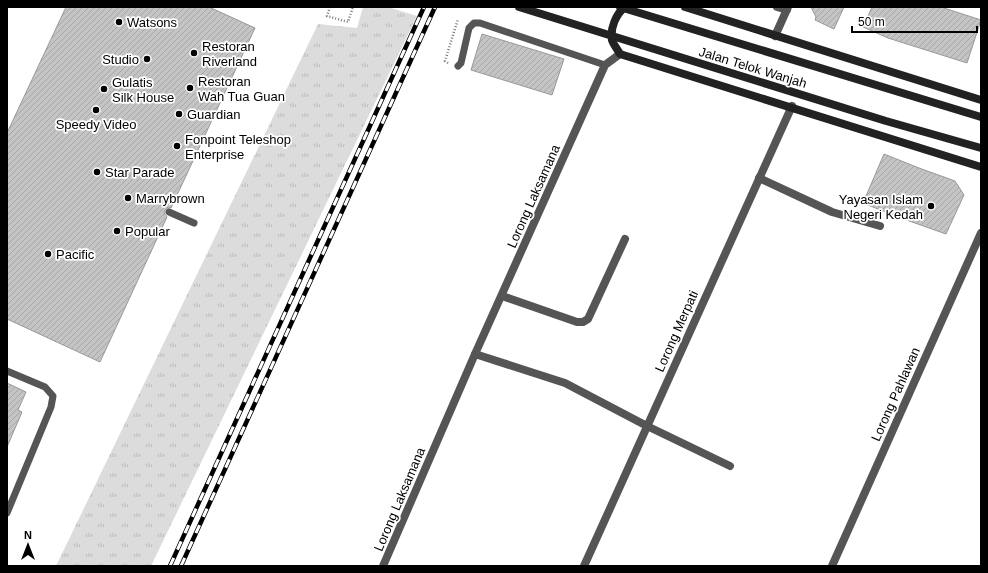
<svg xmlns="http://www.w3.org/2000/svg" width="988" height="573" viewBox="0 0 988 573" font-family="Arial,sans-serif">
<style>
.grass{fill:url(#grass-tufts)}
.building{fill:url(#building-hatch);stroke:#999}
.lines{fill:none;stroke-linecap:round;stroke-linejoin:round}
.path{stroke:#777;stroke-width:2.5;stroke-dasharray:1 2;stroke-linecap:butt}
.service{stroke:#555;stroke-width:7}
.minor{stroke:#555;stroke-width:8}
.tertiary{stroke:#555;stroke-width:8}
.secondary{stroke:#222;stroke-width:8}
.rail-casing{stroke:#000;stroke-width:4.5}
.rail{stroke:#fff;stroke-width:3;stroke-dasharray:9;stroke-linecap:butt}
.secondary-bridge{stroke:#222;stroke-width:8}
.poi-dot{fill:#000;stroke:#fff;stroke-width:1.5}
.labels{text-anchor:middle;stroke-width:3.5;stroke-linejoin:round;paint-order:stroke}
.poi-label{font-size:13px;fill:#000;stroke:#fff;text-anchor:start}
.street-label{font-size:13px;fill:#000;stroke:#fff}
</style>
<defs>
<pattern id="grass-tufts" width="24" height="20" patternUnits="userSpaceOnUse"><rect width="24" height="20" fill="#dcdcdc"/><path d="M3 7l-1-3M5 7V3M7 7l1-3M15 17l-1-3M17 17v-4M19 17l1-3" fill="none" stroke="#bbb"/></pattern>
<pattern id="building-hatch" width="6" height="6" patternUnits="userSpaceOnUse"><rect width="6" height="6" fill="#c4c4c4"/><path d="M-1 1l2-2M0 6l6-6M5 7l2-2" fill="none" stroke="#a7a7a7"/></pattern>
</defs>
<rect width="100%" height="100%" fill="#fff"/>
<polygon class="grass" points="363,7 388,7 417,16 151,566 56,566 318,24 357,28"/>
<g class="building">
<polygon points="66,7 209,7 255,28 171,208 168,207 165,210 164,213 167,217 100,362 7,319 7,133"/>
<polygon points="811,7 844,7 834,29 815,20 816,17"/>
<polygon points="872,7 941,7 981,20 967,63 888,38 863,27"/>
<polygon points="482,34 564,59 552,95 471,70"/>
<polygon points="884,154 919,168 955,181 964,195 946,234 898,217 863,203"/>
<polygon points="7,383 26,392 18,410 22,412 7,447"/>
</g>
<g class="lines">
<g class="path">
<polyline points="330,7 327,16 348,22 353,7"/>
<polyline points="448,63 445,61 458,19"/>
</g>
<g class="service">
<polyline points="458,66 461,63 469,28 474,23 480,23 605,65"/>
<polyline points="169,212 194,223"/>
<polyline points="7,371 45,387 53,396 51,407 7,513"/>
</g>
<g class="minor">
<polyline points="777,7 787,10"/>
<polyline points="775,36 788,7"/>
<polyline points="759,178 832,212 880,226"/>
<polyline points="502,296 577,322 583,322 588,319 625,239"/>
<polyline points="475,354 565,383 647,426 730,466"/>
<polyline points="383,566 475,354 605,65 620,54"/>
<polyline points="832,566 981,233"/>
</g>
<polyline class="tertiary" points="584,566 792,106"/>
<g class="secondary">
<path d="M 625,7 C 616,14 610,28 612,40 C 613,44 618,50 620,54 L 981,167"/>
<polyline points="685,7 981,100"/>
</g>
<defs>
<g id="rail">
<polyline points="170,566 424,7"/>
<polyline points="181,566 435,7"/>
</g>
</defs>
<use href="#rail" class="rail-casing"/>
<use href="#rail" class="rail"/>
<g class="secondary-bridge">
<polyline points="519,7 886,121 981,148"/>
<polyline points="620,7 981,117"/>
</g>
</g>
<g class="poi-dot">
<circle cx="119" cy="22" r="4"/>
<circle cx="194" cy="53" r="4"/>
<circle cx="147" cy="59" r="4"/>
<circle cx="190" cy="88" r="4"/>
<circle cx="104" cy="89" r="4"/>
<circle cx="96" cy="110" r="4"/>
<circle cx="179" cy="114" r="4"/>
<circle cx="177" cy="146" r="4"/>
<circle cx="97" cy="172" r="4"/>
<circle cx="128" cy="198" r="4"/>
<circle cx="931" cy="206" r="4"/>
<circle cx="117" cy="231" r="4"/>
<circle cx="48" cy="254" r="4"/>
</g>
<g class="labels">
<g class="poi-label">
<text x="127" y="27">Watsons</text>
<text x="202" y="51">Restoran<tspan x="202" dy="15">Riverland</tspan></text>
<text x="139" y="64" text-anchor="end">Studio</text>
<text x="198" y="86">Restoran<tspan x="198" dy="15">Wah Tua Guan</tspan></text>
<text x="112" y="87">Gulatis<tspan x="112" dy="15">Silk House</tspan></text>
<text x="187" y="119">Guardian</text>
<text x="96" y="129" text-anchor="middle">Speedy Video</text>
<text x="185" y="144">Fonpoint Teleshop<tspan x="185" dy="15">Enterprise</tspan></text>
<text x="105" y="177">Star Parade</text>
<text x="136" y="203">Marrybrown</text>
<text x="923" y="204" text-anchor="end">Yayasan Islam<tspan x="923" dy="15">Negeri Kedah</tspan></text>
<text x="125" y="236">Popular</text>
<text x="56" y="259">Pacific</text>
</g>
<g class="street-label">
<text transform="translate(753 67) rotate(17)" y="5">Jalan Telok Wanjah</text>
<text transform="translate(533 196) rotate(-66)" y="5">Lorong Laksamana</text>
<text transform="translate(676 331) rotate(-66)" y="5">Lorong Merpati</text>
<text transform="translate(895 394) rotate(-66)" y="5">Lorong Pahlawan</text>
<text transform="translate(399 499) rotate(-67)" y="5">Lorong Laksamana</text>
</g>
</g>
<rect width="988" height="573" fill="none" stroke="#000000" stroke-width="16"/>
<g transform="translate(28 545)" stroke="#ffffff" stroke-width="3" paint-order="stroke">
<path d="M0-3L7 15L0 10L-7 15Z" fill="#000000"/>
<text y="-6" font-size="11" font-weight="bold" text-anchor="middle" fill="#000000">N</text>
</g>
<path d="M852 26v6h125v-6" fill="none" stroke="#000000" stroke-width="2"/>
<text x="858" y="26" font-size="12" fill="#000000" stroke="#ffffff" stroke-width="3" paint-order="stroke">50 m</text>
</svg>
